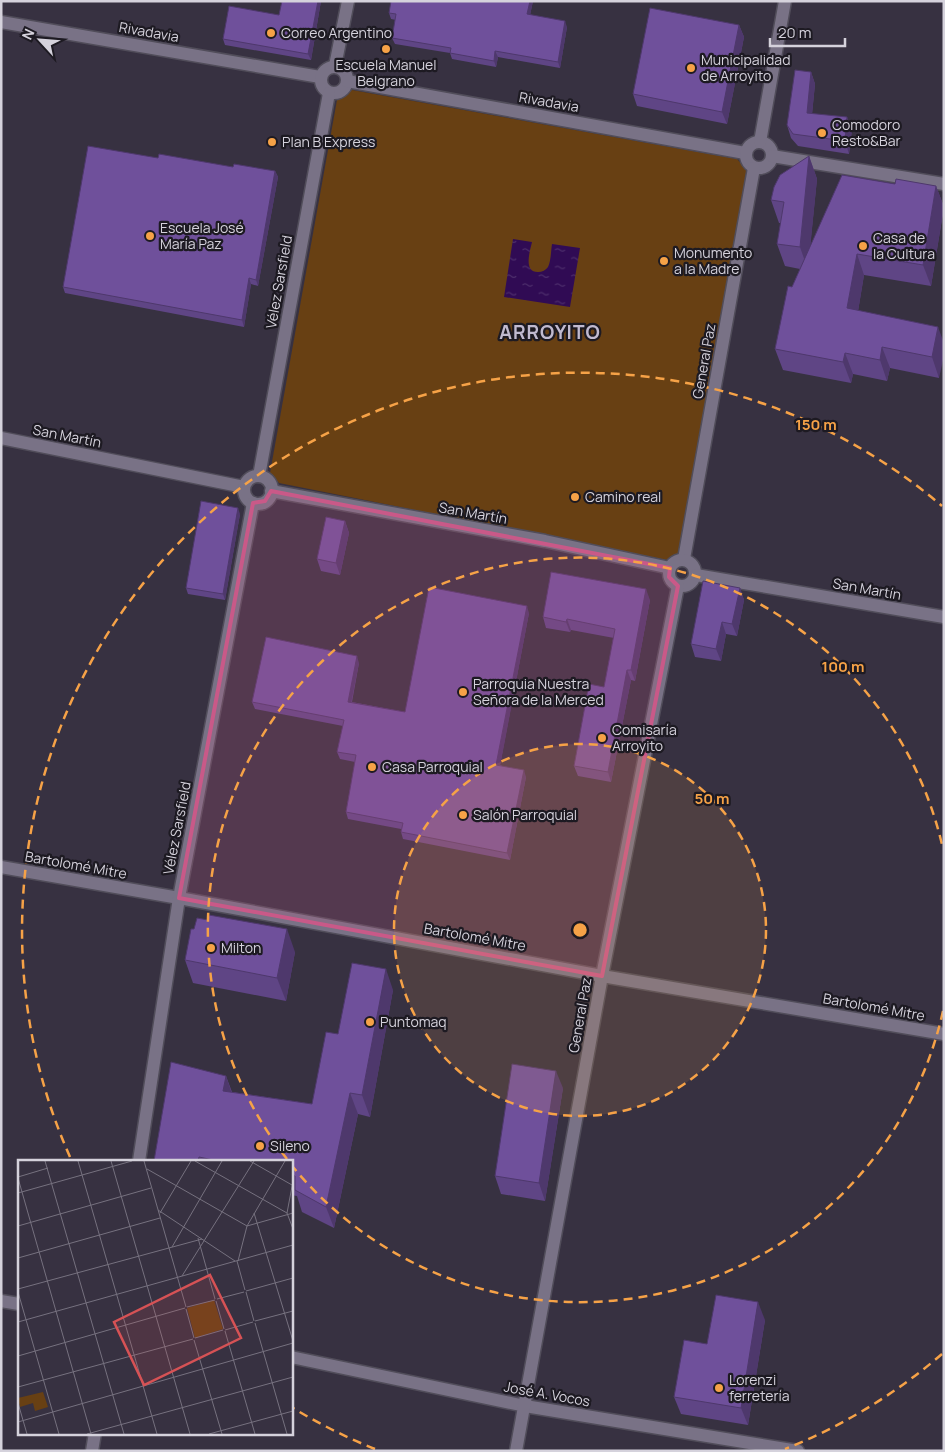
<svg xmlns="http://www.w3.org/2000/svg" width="945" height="1452" viewBox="0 0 945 1452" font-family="Manrope,sans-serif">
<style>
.green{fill:#684013}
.water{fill:url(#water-ripples)}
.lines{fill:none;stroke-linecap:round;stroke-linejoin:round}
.minor-casing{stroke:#514d5a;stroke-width:15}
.minor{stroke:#797286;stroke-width:12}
.wall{fill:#5f4585}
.shaded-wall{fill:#4e386c}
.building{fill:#6f509b;stroke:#4e386c}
.marked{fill:#c95988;fill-opacity:0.2;stroke:#c95988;stroke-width:4;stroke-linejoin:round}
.ring{fill:none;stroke:#f6a247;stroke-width:2.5;stroke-dasharray:9 6}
.poi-dot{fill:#f6a247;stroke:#1d1a22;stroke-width:2}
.labels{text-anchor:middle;stroke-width:4.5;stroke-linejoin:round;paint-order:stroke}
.street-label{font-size:14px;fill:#d5d2dc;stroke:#1d1a22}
.poi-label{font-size:14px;fill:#d5d2dc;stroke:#1d1a22;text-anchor:start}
.district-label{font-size:19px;font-weight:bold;letter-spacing:1px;fill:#c1bacf;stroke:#1d1a22}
.inset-road{fill:none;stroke:#76717f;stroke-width:1}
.view{fill:#d65255;fill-opacity:0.15;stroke:#d65255;stroke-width:2.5}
.inset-edge{fill:none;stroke:#d5d2dc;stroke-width:2.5}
.centre{fill:#f6a247;stroke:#1d1a22;stroke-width:2.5}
.ring-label{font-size:15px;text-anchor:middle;font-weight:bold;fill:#f6a247;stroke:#1d1a22;stroke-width:4.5;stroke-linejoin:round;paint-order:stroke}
</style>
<defs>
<pattern id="water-ripples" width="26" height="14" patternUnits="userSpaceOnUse" patternTransform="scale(1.25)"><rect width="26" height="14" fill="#300b54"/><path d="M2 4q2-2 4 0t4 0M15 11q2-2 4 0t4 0" fill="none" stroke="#4d2e6c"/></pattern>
</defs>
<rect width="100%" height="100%" fill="#373141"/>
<polygon class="green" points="352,90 737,159 747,170 679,554 667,560 279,483 270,473 337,100"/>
<path class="water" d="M 513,239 L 532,242 C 530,251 523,272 538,272 C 542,272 546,270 548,267 C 551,261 551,250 552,244 L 580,248 L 570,307 L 504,297 Z"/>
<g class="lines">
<defs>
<g id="minor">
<polyline points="1,22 320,77"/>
<polyline points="335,66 348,1"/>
<circle cx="334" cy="80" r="13"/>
<polyline points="347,81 745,153"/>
<circle cx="759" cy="155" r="13"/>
<polyline points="760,142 785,1"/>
<polyline points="772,156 944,184"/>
<polyline points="1,438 244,487"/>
<polyline points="259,476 329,93"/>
<circle cx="258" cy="490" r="14"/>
<polyline points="271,491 545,541 670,568"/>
<polyline points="684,559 754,168"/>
<circle cx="682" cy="573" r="13"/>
<polyline points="696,575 944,617"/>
<polyline points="1,867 179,898 602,976 944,1034"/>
<polyline points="139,1161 179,898 253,503"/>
<polyline points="1,1301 19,1304"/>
<polyline points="291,1357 525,1406 798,1451"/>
<polyline points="92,1451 95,1433"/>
<polyline points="516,1451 602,976 678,586"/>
</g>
</defs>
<use href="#minor" class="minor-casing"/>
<use href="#minor" class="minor"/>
</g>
<g class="wall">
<polygon points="282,1 321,1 311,60 225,45 223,39 279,15"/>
<polygon points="533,1 530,15 567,27 560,68 498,57 496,67 452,59 450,53 395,44 392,38 396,20 391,19 389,13"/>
<polygon points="739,25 744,37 727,124 637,106 633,94"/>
<polygon points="811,72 815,84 812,114 852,129 849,154 798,146 791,138 787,125"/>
<polygon points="809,156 817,179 810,247 895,184 936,186 944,207 931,286 864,275 858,311 938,327 939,378 890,368 887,381 853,374 851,383 783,370 775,349 792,287 800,269 785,266 777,244 781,223 779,223 771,200"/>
<polygon points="233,167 275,171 278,177 258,286 251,284 244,327 65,293 63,287"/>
<polygon points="240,514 225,600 188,594 186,588"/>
<polygon points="345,521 349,533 340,575 321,571 317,559"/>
<polygon points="740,588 744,600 737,636 726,634 721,661 695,657 691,644"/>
<polygon points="650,600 635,681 631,680 611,782 578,776 574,766 604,687 614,638 571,630 570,632 546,628 543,617"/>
<polygon points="529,613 500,765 526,777 510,860 403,839 401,832 401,829 348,819 346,812 355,762 340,759 337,752 343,726 255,709 252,702 359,663 352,702 405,712"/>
<polygon points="295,952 286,1001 193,983 185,960"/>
<polygon points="393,990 370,1117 358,1114 334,1228 302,1212 297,1196 291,1195 291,1161 154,1161 226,1076 232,1092 312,1104 338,1034"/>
<polygon points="563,1088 545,1201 501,1194 495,1176"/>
<polygon points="765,1320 748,1425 681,1414 674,1397 707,1344"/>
</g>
<g class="shaded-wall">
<polygon points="318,1 321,1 311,60 308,54"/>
<polygon points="530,1 533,1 529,20 527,14"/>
<polygon points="565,21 567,27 560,68 558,62"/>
<polygon points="739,25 744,37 727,124 722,112"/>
<polygon points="495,51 498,57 496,67 494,61"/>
<polygon points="811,72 815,84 811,125 807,113"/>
<polygon points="847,117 852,129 849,154 845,141"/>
<polygon points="809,156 817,179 808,270 800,247"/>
<polygon points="275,171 278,177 258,286 256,280"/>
<polygon points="936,186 944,207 931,286 923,265"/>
<polygon points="857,254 864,275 855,330 847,308"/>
<polygon points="249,278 251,284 244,327 242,320"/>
<polygon points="938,327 944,343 944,356 939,378 932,357"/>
<polygon points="882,347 890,368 887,381 880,360"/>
<polygon points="845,353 853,374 851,383 843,362"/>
<polygon points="238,508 240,514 225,600 223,594"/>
<polygon points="345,521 349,533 340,575 336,563"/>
<polygon points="740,588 744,600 737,636 732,624"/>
<polygon points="646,589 650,600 635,681 631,670"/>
<polygon points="527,606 529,613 499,772 496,765"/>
<polygon points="567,619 571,630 570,632 566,622"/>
<polygon points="722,622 726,634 721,661 716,649"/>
<polygon points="357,656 359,663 350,709 348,702"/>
<polygon points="627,670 631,680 611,782 608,772"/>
<polygon points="524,770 526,777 510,860 507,853"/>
<polygon points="287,929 295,952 286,1001 277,978"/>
<polygon points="386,969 393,990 370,1117 362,1095"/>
<polygon points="556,1071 563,1088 545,1201 539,1183"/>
<polygon points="226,1076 233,1097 223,1091"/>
<polygon points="350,1093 358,1114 334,1228 326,1207"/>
<polygon points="758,1302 765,1320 748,1425 741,1408"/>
</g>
<g class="building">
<polygon points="282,1 318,1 308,54 223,39 229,6 279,15"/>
<polygon points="391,1 530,1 527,14 565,21 558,62 495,51 494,61 450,53 451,48 392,38 396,14 389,13"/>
<polygon points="650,8 739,25 722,112 633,94"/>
<polygon points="795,70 811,72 807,113 847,117 845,141 793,134 787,125"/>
<polygon points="88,146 158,158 159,154 233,167 234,164 275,171 256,280 249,278 242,320 63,287"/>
<polygon points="809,156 800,247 777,244 784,202 771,200 774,187 780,175"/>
<polygon points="842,175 895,184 896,179 936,186 923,265 857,254 847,308 938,327 932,357 882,347 880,360 845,353 843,362 775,349 788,286 792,287"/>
<polygon points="201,501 238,508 223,594 186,588"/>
<polygon points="326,517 345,521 336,563 317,559"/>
<polygon points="551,572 646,589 631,670 627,670 608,772 574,766 589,684 604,687 615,629 567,619 566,622 543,617"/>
<polygon points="703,581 740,588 732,624 722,622 716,649 691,644"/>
<polygon points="429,587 527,606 496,765 524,770 507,853 401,832 403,823 346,812 356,755 337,752 344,720 252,702 266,637 357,656 348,702 405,712"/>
<polygon points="209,915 287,929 277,978 185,960 191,929 194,929 197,918 208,920"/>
<polygon points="352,963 386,969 362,1095 350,1093 326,1207 295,1190 295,1176 291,1175 291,1161 218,1161 199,1157 198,1161 154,1161 171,1062 226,1076 223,1091 312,1104 326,1032 338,1034"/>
<polygon points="512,1064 556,1071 539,1183 495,1176"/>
<polygon points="716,1295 758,1302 741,1408 674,1397 684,1340 707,1344"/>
</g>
<path class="marked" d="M 271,491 L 670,568 L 669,577 L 678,586 L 602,976 L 179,898 L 253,503 L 265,501 Z"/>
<circle cx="580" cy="930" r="186" fill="#f6a247" fill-opacity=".12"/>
<g class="ring">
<circle cx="580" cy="930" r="186"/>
<path d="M943 1011A372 372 0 0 1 293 1167M287 1159A372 372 0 1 1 943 849"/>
<path d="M942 1354A558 558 0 0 1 785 1449M375 1449A558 558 0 0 1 293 1408M70 1157A558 558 0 0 1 942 506"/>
</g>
<g class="poi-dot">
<circle cx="271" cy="33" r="5"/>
<circle cx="386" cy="49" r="5"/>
<circle cx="691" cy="68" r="5"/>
<circle cx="822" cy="133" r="5"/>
<circle cx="272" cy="142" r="5"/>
<circle cx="150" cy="236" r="5"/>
<circle cx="863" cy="246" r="5"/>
<circle cx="664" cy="261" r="5"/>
<circle cx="575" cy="497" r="5"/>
<circle cx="463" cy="692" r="5"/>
<circle cx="602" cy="738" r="5"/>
<circle cx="372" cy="767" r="5"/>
<circle cx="463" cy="815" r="5"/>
<circle cx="211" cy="948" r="5"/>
<circle cx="370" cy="1022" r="5"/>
<circle cx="260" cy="1146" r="5"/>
<circle cx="719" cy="1388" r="5"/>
</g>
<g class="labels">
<g class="street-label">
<text transform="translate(149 32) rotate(10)" y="5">Rivadavia</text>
<text transform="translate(549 102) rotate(10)" y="5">Rivadavia</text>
<text transform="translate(279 282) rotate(-80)" y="5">Vélez Sarsfield</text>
<text transform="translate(704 361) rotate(-80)" y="5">General Paz</text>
<text transform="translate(67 436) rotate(11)" y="5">San Martín</text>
<text transform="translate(473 513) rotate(10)" y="5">San Martín</text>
<text transform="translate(867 589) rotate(10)" y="5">San Martín</text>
<text transform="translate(177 828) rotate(-79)" y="5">Vélez Sarsfield</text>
<text transform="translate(76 865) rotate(10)" y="5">Bartolomé Mitre</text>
<text transform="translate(475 937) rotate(10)" y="5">Bartolomé Mitre</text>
<text transform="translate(874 1007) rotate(10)" y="5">Bartolomé Mitre</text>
<text transform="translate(580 1015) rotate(-80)" y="5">General Paz</text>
<text transform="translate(547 1394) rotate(10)" y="5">José A. Vocos</text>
</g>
<g class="poi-label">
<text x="281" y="38">Correo Argentino</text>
<text x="701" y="65">Municipalidad<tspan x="701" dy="16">de Arroyito</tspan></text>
<text x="386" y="70" text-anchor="middle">Escuela Manuel<tspan x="386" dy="16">Belgrano</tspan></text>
<text x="832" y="130">Comodoro<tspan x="832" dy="16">Resto&amp;Bar</tspan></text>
<text x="282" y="147">Plan B Express</text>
<text x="160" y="233">Escuela José<tspan x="160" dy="16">María Paz</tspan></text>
<text x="873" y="243">Casa de<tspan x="873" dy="16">la Cultura</tspan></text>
<text x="674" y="258">Monumento<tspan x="674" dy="16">a la Madre</tspan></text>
<text x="585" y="502">Camino real</text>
<text x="473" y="689">Parroquia Nuestra<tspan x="473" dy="16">Señora de la Merced</tspan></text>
<text x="612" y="735">Comisaría<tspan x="612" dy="16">Arroyito</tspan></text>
<text x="382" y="772">Casa Parroquial</text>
<text x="473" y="820">Salón Parroquial</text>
<text x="221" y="953">Milton</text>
<text x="380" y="1027">Puntomaq</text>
<text x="270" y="1151">Sileno</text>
<text x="729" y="1385">Lorenzi<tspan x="729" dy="16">ferretería</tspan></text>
</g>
<g class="district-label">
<text x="550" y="339">ARROYITO</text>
</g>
</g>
<g transform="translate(18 1160)">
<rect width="275" height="275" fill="#373141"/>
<path d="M 196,140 L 205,169 L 177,178 L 169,148 ZM 25,232 L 30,247 L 17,251 L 15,243 L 2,247 L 0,238 Z" fill="#684013"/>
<path class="inset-road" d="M 27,1 L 106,274M 60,1 L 139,274M 93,1 L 172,274M 126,1 L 168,147M 177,1 L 269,53M 232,1 L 274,25M 129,9 L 229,66M 0,17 L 30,8M 0,18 L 73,274M 275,21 L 269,53 L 275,69M 0,33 L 114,1M 140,50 L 217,101M 142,53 L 173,1M 236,53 L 275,181M 0,66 L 133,28M 229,66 L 275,53M 180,78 L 197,139M 154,87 L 204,1M 0,98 L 142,58M 219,101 L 227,130M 220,101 L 229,66 L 267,1M 164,116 L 236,1M 0,129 L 184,79M 228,131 L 275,118M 0,132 L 41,274M 228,132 L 236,161M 199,139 L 226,132M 198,141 L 206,169M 169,147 L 197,140M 168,149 L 176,178M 237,161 L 275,151M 0,162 L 275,85M 237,163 L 269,274M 207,170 L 235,162M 207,171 L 237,274M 177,178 L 205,170M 176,180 L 204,274M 0,196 L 167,148M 0,227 L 175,179M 0,243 L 9,274M 0,262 L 275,183M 69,274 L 275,217M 191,274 L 275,251"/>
<path class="view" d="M 192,115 L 223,178 L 126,225 L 96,162 Z"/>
<rect width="275" height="275" class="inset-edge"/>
</g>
<circle cx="580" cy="930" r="8" class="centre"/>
<g class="ring-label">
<text x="816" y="430">150 m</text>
<text x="843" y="672">100 m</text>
<text x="712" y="804">50 m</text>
</g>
<rect width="945" height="1452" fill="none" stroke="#d5d2dc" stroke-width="5"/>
<g transform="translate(40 40) rotate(296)" stroke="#1d1a22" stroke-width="4" paint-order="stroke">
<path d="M0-4L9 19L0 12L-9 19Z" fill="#d5d2dc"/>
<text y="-8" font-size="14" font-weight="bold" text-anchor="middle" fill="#d5d2dc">N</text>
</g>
<path d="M770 38v8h75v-8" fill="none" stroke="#d5d2dc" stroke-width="2.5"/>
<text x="778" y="38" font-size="15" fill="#d5d2dc" stroke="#1d1a22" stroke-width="4" paint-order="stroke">20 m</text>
</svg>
